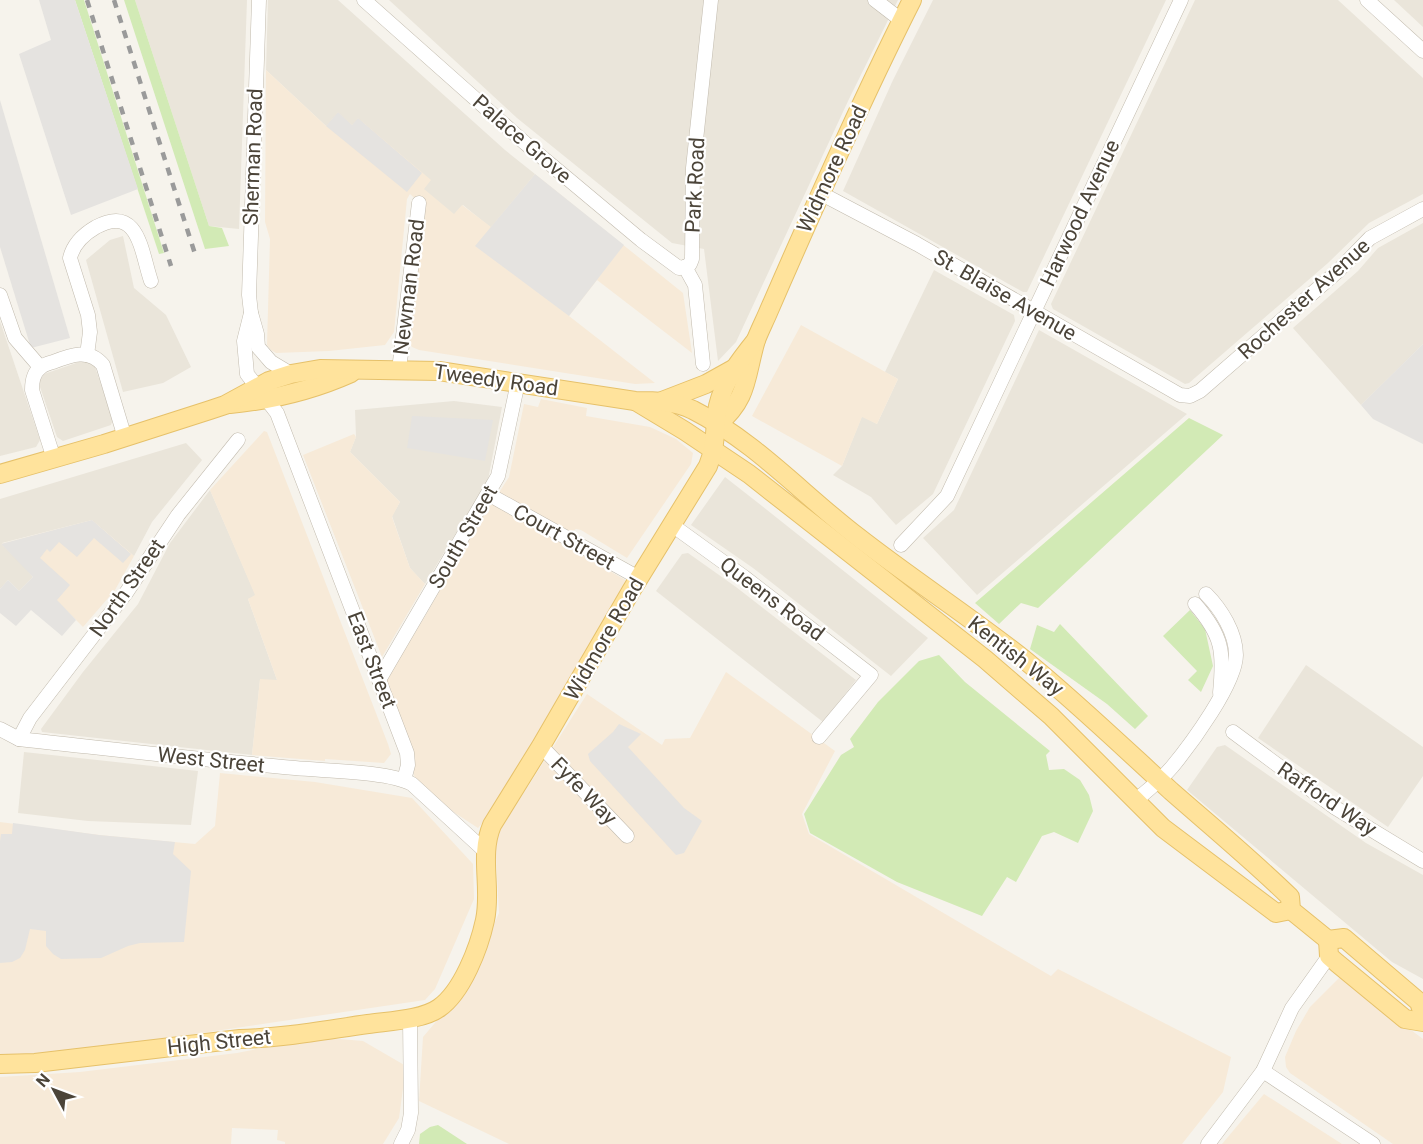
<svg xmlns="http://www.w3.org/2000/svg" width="1423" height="1144" viewBox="0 0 1423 1144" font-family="Roboto,sans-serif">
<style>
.residential{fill:#eae5da}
.commercial{fill:#f7ead8}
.green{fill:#d2eab5}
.parking{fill:#e5e3e0}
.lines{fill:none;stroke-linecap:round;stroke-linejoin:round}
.minor-casing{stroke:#c2bbae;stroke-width:15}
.major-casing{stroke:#e6c16a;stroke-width:20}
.minor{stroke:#fff;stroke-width:14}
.major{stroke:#ffe39c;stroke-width:18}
.rail{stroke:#9a9a9a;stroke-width:4.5;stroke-dasharray:8 8;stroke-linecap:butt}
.labels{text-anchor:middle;stroke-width:4.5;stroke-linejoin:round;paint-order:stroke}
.street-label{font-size:21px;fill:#4b4439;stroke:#fff}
</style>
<rect width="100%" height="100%" fill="#f6f3ec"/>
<g class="residential">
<polygon points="135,0 247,0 239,229 209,226"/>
<polygon points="268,0 338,0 505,150 535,174 491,228 463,205 454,215 423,189 430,180 358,119 353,125 326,126 266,70"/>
<polygon points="389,0 898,0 849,99 736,342 718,361 704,249 672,243 517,118"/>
<polygon points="933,0 1166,0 1027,292 1023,292 843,191 893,80"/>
<polygon points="1195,0 1338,0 1423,78 1423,194 1369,223 1328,263 1189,383 1185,384 1053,309 1051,304"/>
<polygon points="1394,0 1423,0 1423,27"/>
<polygon points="1423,223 1423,344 1361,405 1293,328 1358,271 1378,248"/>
<polygon points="123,236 134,288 166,315 191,367 163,383 123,392 86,260 110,240"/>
<polygon points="934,270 1014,315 1015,321 933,494 896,525 871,497 833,475 842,466 862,416 877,424 898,379 885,372"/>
<polygon points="0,321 40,440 36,447 0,456"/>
<polygon points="1039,330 1187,414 977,595 923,538 954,510"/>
<polygon points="82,361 89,362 95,367 113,419 111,425 63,441 57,437 40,387 40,380 44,374"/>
<polygon points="454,401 502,407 488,480 425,584 410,568 392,516 400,502 350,452 356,437 355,410"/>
<polygon points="186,443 202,460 152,522 134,556 92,520 2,543 33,577 19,591 8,580 0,589 0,499"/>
<polygon points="725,477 762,506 928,638 891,676 753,568 691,525"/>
<polygon points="210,490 256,596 248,599 277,680 260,680 252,755 42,732 41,729 83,672 138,604 170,543"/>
<polygon points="688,553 736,587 856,680 823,722 656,591 682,554"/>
<polygon points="1306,665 1423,747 1423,776 1388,827 1258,738"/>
<polygon points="1225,745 1366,843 1423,875 1423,979 1392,962 1187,790 1217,747"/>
<polygon points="24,752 198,771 191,825 88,821 18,813"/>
</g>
<g class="commercial">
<polygon points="266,70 326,126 338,112 352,125 358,118 431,180 424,189 454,214 462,205 491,227 535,174 683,293 692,353 597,280 569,316 655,383 635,384 419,350 412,347 408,340 423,206 410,194 407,199 394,332 385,345 329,351 276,353 271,350 267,345 270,239 265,222"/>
<polygon points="801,325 898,379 877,424 862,417 842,466 752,416"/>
<polygon points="541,399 587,408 586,416 650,427 676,439 693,453 691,464 627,558 581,530 576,529 570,533 498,494 509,477 524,404 538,407"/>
<polygon points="264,431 267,432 388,744 391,754 384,763 325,759 325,761 252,755 260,679 277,680 248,599 255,595 210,490"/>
<polygon points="354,434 356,437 350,452 400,502 392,517 410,568 425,584 382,657 303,455"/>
<polygon points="488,503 492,503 627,581 535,738 485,820 478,828 455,813 416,780 414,775 414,759 385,685 385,678 397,662 427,613"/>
<polygon points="92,520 134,556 115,590 83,627 1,544"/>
<polygon points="726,672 835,751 802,814 809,834 1051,976 1058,969 1231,1057 1223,1092 1182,1144 509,1144 419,1101 423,1037 467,985 499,913 495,838 587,694 662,745 665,739 690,738"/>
<polygon points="220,773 315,782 412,798 473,864 474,899 435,989 425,1000 45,1056 0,1055 0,822 99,835 195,844 215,826"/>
<polygon points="1340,977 1423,1039 1423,1144 1393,1144 1290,1073 1286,1067 1285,1057 1296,1031 1310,1007"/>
<polygon points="328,1038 363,1041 406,1066 399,1118 383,1144 285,1144 285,1142 277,1140 278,1130 232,1128 231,1144 0,1144 0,1077 80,1072 237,1053 291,1042"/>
<polygon points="1264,1094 1342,1144 1222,1144"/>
</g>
<g class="green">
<polygon points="75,0 84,0 164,253 159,254"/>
<polygon points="124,0 135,0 209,226 222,228 229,246 205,249"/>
<polygon points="1189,418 1223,435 1038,608 1021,603 999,624 975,603"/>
<polygon points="1190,610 1205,629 1213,666 1201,692 1188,680 1197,671 1163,636"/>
<polygon points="1060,624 1148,716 1135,729 1107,704 1030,649 1037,625 1054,632"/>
<polygon points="939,655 965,682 1050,751 1046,755 1049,770 1064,769 1080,780 1089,795 1093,811 1078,843 1054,832 1042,836 1016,882 1007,877 982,916 897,882 810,833 804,814 841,755 854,747 850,739 878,702 919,661"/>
<polygon points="438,1125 467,1144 419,1144 420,1134 430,1127"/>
</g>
<g class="parking">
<polygon points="39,0 75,0 138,189 71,215 19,54 51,40"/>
<polygon points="0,100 70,338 31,348 0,247"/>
<polygon points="338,112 352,125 358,118 422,173 407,192 326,126"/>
<polygon points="535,174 624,245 569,316 475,246"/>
<polygon points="1423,344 1423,444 1373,419 1361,405"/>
<polygon points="412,416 493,420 485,461 407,448"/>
<polygon points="92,520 131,554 123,563 94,538 77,557 59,542 50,552 47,549 40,558 70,585 57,600 76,620 62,636 31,610 16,626 0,613 0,589 8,580 19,591 33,577 1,544"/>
<polygon points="619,724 641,734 628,747 684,808 702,821 684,853 676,855 590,761 588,754 613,732"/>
<polygon points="13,823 99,835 175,842 173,854 191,871 184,942 140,943 128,946 101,958 61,959 53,954 46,946 46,931 30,929 25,950 20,958 12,962 0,963 0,841 1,834 12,834"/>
</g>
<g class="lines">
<defs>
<g id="minor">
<polyline points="259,0 249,295 251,313 257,334 258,347 271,362 291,374"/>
<polyline points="364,0 525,143 641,240 679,268 685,267"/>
<polyline points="875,0 901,20"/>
<polyline points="1367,0 1423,51"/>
<polyline points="820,193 917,244 1180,395 1190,396 1200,391 1338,271 1370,238 1423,209"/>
<polyline points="685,267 690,264 692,259 693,168 711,0"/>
<polyline points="685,267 695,285 703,364"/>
<polyline points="0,295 15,338 40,367"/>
<polyline points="251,313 244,341 247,374 277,413 407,753 408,765 404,780"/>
<path d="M 87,355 L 90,332 L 88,315 L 70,258 C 73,245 84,234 96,227 C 139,204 141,252 151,281"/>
<polyline points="399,370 419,203"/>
<path d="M 54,459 L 32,390 C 32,382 33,373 40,368 C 43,365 49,363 53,362 C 71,355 89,348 103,365 L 125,438"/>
<polyline points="488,494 639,578"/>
<polyline points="672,525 744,577 871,675 819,737"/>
<polyline points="901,545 947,496 1181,0"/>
<path d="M 1195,604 C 1223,636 1224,652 1220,693"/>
<polyline points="379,680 498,476 518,382"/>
<path d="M 0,729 L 19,739 C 111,749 203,760 295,768 C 324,771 388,771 412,784 L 485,851"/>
<polyline points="1233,732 1334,807 1423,861"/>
<polyline points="19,739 30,718 126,593 178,515 238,440"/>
<polyline points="541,746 627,836"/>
<path d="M 1135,801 C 1148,790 1161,780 1172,767 C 1191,744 1236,683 1236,655 C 1236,633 1221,609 1206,594"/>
<polyline points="1263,1071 1373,1144"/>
<polyline points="401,1144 408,1130 411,1113 410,1018"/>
<polyline points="1208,1144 1263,1071 1292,1008 1329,956"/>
</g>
<g id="major">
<polyline points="662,401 706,384 733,369"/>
<polyline points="637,402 685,431 749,474 985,659 1051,716 1163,828 1276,913 1291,910"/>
<path d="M 230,404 C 272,400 313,390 351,373"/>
<path d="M 717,425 C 749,398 745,377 756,340 C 759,332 763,324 767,315 C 813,209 860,103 912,0"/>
<path d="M 0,474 L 104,444 L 210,410 L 225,405 L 269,381 L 291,374 L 320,369 L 439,371 L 635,401 C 655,401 674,401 693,410 C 756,442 803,495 858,537 C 913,580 972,618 1026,661 C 1076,702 1123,747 1171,791 C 1211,826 1252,860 1290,897 L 1291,910 L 1328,940 L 1344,938 L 1419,1002 L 1423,1014"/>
<polyline points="1328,940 1329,956 1337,963 1405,1019 1423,1022"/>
<path d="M 0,1064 L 35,1063 L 240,1039 C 283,1038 325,1030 368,1024 C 388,1021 422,1020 439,1008 C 462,992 479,948 485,920 C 492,888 479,856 492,825 L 541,746 L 631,591 L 708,466 C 717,444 714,427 718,406 C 724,380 740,360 756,340"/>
</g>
</defs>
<use href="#minor" class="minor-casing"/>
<use href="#major" class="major-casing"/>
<use href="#minor" class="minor"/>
<use href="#major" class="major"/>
<g class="rail">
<polyline points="87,0 171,266"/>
<polyline points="114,0 196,257"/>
</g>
</g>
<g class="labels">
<g class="street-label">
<text transform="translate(522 139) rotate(41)" y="7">Palace Grove</text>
<text transform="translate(253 157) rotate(-88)" y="7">Sherman Road</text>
<text transform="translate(832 169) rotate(-65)" y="7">Widmore Road</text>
<text transform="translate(695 185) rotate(-87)" y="7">Park Road</text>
<text transform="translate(1080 213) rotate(-65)" y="7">Harwood Avenue</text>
<text transform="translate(409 287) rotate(-83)" y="7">Newman Road</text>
<text transform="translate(1005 295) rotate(30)" y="7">St. Blaise Avenue</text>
<text transform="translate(1304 299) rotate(-42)" y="7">Rochester Avenue</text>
<text transform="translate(496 380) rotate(8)" y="7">Tweedy Road</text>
<text transform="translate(463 537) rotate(-60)" y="7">South Street</text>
<text transform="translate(564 537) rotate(29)" y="7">Court Street</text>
<text transform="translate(127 588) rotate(-55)" y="7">North Street</text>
<text transform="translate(772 599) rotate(37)" y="7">Queens Road</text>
<text transform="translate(604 639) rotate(-60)" y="7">Widmore Road</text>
<text transform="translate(1016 656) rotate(38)" y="7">Kentish Way</text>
<text transform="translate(372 660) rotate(69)" y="7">East Street</text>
<text transform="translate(211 760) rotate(6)" y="7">West Street</text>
<text transform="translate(584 791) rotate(46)" y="7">Fyfe Way</text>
<text transform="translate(1327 799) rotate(34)" y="7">Rafford Way</text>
<text transform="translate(219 1042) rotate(-6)" y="7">High Street</text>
</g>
</g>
<g transform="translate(54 1090) rotate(311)" stroke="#ffffff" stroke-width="4.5" paint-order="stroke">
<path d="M0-4.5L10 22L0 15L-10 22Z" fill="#4b4439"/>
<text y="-9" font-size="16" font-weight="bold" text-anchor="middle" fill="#4b4439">N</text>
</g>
</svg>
